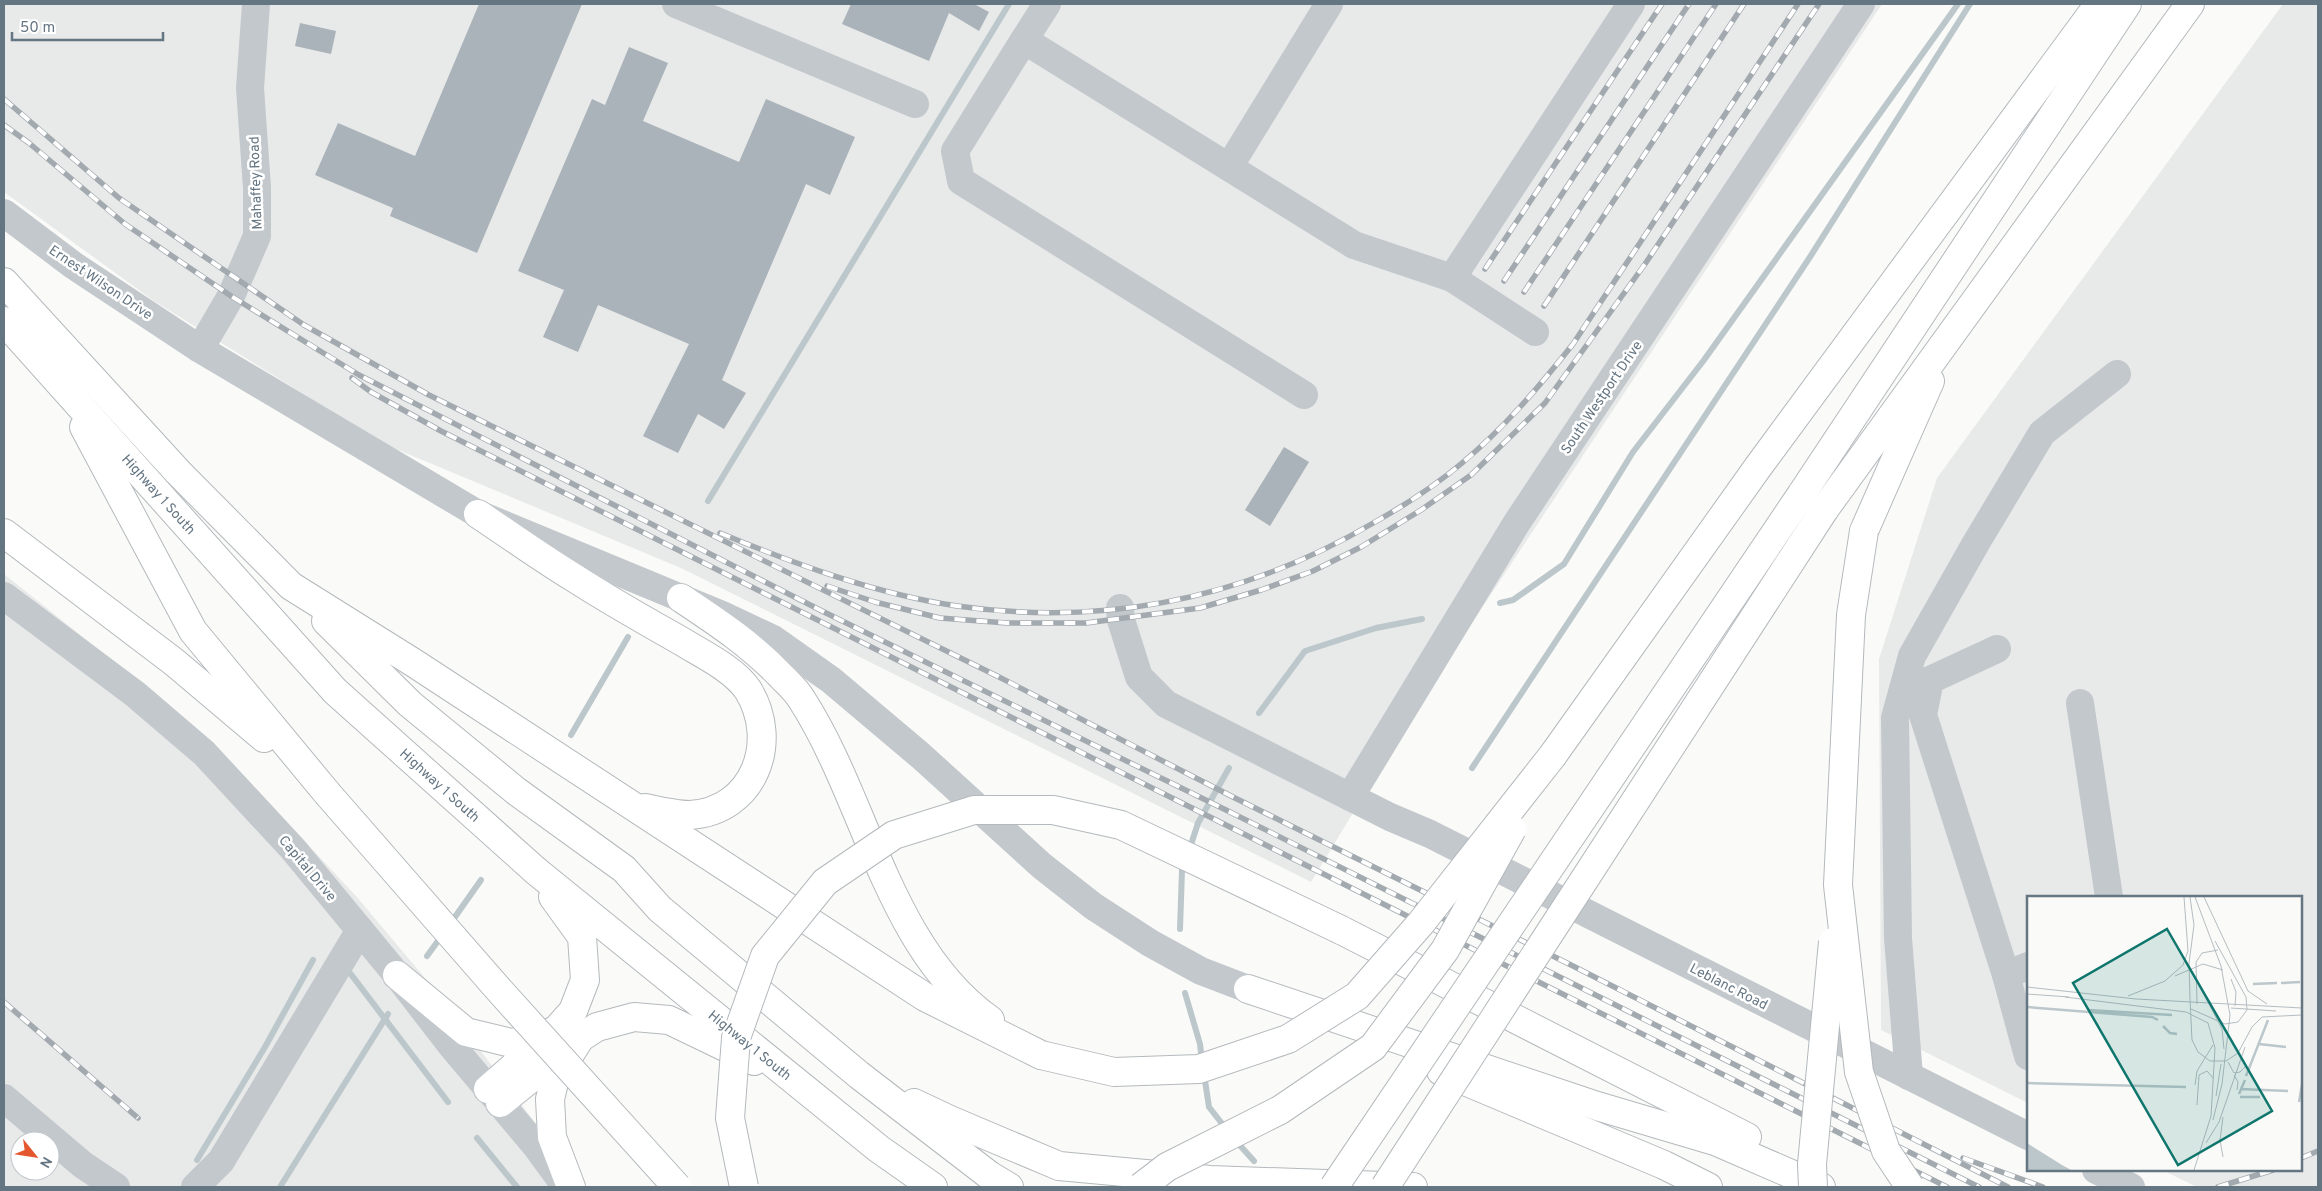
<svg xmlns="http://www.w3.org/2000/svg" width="2322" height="1191" viewBox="0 0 2322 1191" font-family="Overpass,sans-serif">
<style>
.built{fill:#e8e9e9;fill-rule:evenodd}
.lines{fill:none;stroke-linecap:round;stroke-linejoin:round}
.stream{stroke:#bbc7cb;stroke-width:6}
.building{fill:#aab3b9}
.highway-casing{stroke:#b4b9bd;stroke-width:30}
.minor{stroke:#c3c8cc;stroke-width:28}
.highway{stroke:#fff;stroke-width:28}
.rail-casing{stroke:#a2aab0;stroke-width:5.5}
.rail{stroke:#fff;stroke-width:4;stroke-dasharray:11;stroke-linecap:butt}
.highway-bridge-casing{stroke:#b4b9bd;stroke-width:30;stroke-linecap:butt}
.highway-bridge{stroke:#fff;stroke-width:28}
.labels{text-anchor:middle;stroke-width:5;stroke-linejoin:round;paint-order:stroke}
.street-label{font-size:14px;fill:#657683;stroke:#fff}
.inset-river{fill:none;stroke:#bbc7cb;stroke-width:2.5}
.inset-road{fill:none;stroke:#b5bdc2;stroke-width:1}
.view{fill:#0f766e;fill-opacity:0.15;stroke:#0f766e;stroke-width:2.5}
.inset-edge{fill:none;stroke:#657683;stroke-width:2.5}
</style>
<rect width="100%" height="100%" fill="#fafaf8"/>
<g class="built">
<polygon points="4,4 1882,4 1427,691 1311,882 681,568 384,444 154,301 4,192"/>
<polygon points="2283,4 2318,4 2318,1187 2197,1187 2162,1170 2301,1170 2301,897 2028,897 2028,1103 1881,1030 1879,659 1937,478"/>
<path d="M 4,574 L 163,701 L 256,789 L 356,896 L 430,984 L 584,1187 L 4,1187 ZM 20,1141 L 50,1141 L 50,1171 L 20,1171 Z"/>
</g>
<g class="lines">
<g class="stream">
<polyline points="708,501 1009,4"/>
<polyline points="1500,603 1513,600 1564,564 1633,452 1704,360 1958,4"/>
<polyline points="1259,713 1305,651 1376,628 1422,619"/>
<polyline points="571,735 628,637"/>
<polyline points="1472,768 1810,257 1970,4"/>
<polyline points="1189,851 1198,823 1229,768"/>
<polyline points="450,924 481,880"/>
<polyline points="1180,929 1182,870 1185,863"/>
<polyline points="427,956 443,934"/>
<polyline points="350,973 448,1102"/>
<polyline points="1185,993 1200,1044 1202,1062"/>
<polyline points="1204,1074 1209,1107 1227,1130"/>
<polyline points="477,1138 517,1187"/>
<polyline points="1235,1140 1254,1161"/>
<polyline points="197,1160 265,1047 313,960"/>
<polyline points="280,1187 388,1014"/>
</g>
</g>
<g class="building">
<polygon points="479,4 582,4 477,253 390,216 393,208 315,175 338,123 415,156"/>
<polygon points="851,4 974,4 989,12 979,31 949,13 929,61 842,24"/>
<polygon points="300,23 336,31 331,54 295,46"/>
<polygon points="629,47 668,63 643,121 739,162 766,99 855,137 830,195 806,184 722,380 746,393 724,429 698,414 678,453 643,436 689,344 598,305 578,352 543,337 564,290 518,271 592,99 605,105"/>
<polygon points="1284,447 1309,462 1270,526 1245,510"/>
</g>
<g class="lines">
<defs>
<g id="highway">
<polyline points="4,282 178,472 291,586 414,663 925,997 1041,1055"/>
<polyline points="4,321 335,691 536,871 879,1149 933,1187"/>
<polyline points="84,427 193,631 327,793"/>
<polyline points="1801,495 2127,4"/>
<polyline points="1824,510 2190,4"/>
<path d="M 478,514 C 511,536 543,559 576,579 C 610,601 646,621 681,641 C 702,654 734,669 748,690 C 780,742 754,811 690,815 C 675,815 659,811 645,808"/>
<polyline points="1864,531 1930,381"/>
<polyline points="4,533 174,662 264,738"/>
<path d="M 681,598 C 717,622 752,645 782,677 C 789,684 797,691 802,700 C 867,801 888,948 990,1020"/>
<polyline points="326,621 410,704 516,791 624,869 660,909 859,1075 989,1175 1009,1187"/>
<polyline points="1553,755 1758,467 2099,4"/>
<polyline points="1341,930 1747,1137"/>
<polyline points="397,975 466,1032 511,1043 542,1037 557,1029 573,1011 585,980 582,937 553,897"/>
<polyline points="1248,989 1597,1106 1715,1141 1821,1187"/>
<polyline points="1441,1071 1664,1165 1708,1187"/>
<polyline points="488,1089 549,1036"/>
<polyline points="500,1103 567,1049"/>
<polyline points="914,1103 950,1120 1059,1166 1210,1180 1413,1187"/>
<polyline points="571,1187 552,1137 550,1099 555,1078 580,1038 597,1027 634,1017 669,1020 754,1061"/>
</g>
</defs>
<use href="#highway" class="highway-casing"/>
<g class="minor">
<polyline points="676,4 915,104"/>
<polyline points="1047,4 1024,40 1354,245 1452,278 1535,332"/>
<polyline points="1024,40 955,151 961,181 1304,395"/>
<polyline points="1229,167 1329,4"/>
<polyline points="4,213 73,265 200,349 478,514 722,615 773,639 831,680 921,756 1042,866 1093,906 1150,943 1201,971 1248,989"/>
<polyline points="1452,278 1631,4"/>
<polyline points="200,349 231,296 257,236 257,188 250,88 256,4"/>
<polyline points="4,596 135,694 204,753 293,849 397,975 451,1045 536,1146 566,1187"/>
<polyline points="1120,608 1121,620 1139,677 1166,704 1390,817 1430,834 2028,1136"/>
<polyline points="1997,649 1930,680 1923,715 2006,975 2028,1056"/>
<polyline points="2080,703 2109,897"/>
<polyline points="1350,797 1516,524 1861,4"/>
<polyline points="2006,975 2028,966"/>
<polyline points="1909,1076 1898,938 1895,718 1912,656 1976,543 2042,433 2117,374"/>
<polyline points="4,1098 83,1165 116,1187"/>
<polyline points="2096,1170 2131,1187"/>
<polyline points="195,1187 221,1161 360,930"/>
</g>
<use href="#highway" class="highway"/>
<defs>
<g id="rail">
<polyline points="4,99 119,198 304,325 429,395 997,676 1233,797 1571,965 2008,1187"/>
<polyline points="4,125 29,143 125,224 231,296 359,375 822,611 1226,810 1979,1187"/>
<polyline points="1485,269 1662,4"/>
<polyline points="1504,281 1689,4"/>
<polyline points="1524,292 1716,4"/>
<polyline points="1544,306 1744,4"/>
<polyline points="352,378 371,392 441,431 1947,1187"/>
<path d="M 720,533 C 795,564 876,594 957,606 C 1106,627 1246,598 1375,522 C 1405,505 1435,486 1462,463 C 1504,428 1539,387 1573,344 L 1798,4"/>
<polyline points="827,586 875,602 940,618 1007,623 1086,623 1200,608 1261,590 1313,571 1361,547 1421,510 1471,475 1545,403 1645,264 1819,4"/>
<polyline points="4,1002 138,1118"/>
<polyline points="1963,1158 2043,1187"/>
<polyline points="2301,1158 2318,1151"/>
<polyline points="2218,1187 2273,1170"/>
</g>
</defs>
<use href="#rail" class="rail-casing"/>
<use href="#rail" class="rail"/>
<defs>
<g id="highway-bridge">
<polyline points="1864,531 1851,615 1838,885 1859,1072 1886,1151 1910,1187"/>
<polyline points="327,793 500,991 677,1187"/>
<polyline points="1041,1055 1114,1072 1199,1069 1288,1039 1357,996 1421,923 1553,755"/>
<polyline points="744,1187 730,1118 736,1038 765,956 825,882 894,835 974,810 1053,810 1121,825 1341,930"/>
<polyline points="1141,1187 1167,1167 1280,1110 1373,1047 1445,950 1512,829"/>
<polyline points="1334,1187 1801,495"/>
<polyline points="1385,1187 1824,510"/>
<polyline points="1813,1187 1812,1164 1833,942"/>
</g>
</defs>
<use href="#highway-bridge" class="highway-bridge-casing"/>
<use href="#highway-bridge" class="highway-bridge"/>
</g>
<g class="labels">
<g class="street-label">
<text transform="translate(255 183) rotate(-92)" y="5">Mahaffey Road</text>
<text transform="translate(101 282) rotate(34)" y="5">Ernest Wilson Drive</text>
<text transform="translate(1601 397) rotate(-56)" y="5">South Westport Drive</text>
<text transform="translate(159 494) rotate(48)" y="5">Highway 1 South</text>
<text transform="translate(440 785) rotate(42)" y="5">Highway 1 South</text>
<text transform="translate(308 868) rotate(50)" y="5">Capital Drive</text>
<text transform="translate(1729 986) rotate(27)" y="5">Leblanc Road</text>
<text transform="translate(750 1045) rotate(39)" y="5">Highway 1 South</text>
</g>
</g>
<g transform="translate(2027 896)">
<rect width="275" height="275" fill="#fafaf8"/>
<path d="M 0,247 L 35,269 L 44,274 L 0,274 Z" fill="#bbc7cb"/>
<path class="inset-river" d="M 254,87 L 273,86M 226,88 L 250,87M 0,111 L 125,121 L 131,124M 61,114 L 145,119M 136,130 L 143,137 L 150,138M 232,148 L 259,151M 219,180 L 241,124M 0,187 L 159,191M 213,193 L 261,195M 212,198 L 218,184M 213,201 L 233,201M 272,206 L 275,189"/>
<path class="inset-road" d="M 163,1 L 167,29 L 162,67 L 163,103 L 165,144 L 171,156 L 183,165 L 199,165 L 211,157 L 225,131 L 235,121 L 275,119M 168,1 L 194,70 L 203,119 L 195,188 L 186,224M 177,1 L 221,95 L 240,108M 148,80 L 176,68 L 196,74M 169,83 L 195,133 L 197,153M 204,83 L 209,96 L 208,110M 0,91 L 109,103 L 275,112M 0,98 L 42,101M 101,100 L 138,85 L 156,69 L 161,55 L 157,1M 38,101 L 159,116 L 181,127 L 188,152 L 184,220 L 167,274M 170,108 L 169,66 L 175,57 L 191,54M 204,112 L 249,115M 164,113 L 198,128 L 211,126 L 220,114 L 219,101 L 188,45M 201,166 L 207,177 L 213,176 L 219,170M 207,179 L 211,186 L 210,194M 168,189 L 170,175 L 186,149M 189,200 L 194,168M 170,209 L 172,179 L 180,175 L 186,182M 179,247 L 192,226 L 218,151M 196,261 L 193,244 L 196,221"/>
<path class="view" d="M 140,33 L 245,215 L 151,269 L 46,87 Z"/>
<rect width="275" height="275" class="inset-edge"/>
</g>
<rect width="2322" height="1191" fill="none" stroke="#657683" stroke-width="10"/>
<g transform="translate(35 1156) rotate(120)"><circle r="24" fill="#ffffff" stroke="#c1c8cd"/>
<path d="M0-4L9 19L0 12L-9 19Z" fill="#e4572e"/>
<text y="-8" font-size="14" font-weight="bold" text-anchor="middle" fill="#657683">N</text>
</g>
<path d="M12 32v8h151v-8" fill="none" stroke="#657683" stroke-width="2.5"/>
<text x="20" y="32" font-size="15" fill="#657683" stroke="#ffffff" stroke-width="4" paint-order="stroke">50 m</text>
</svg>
